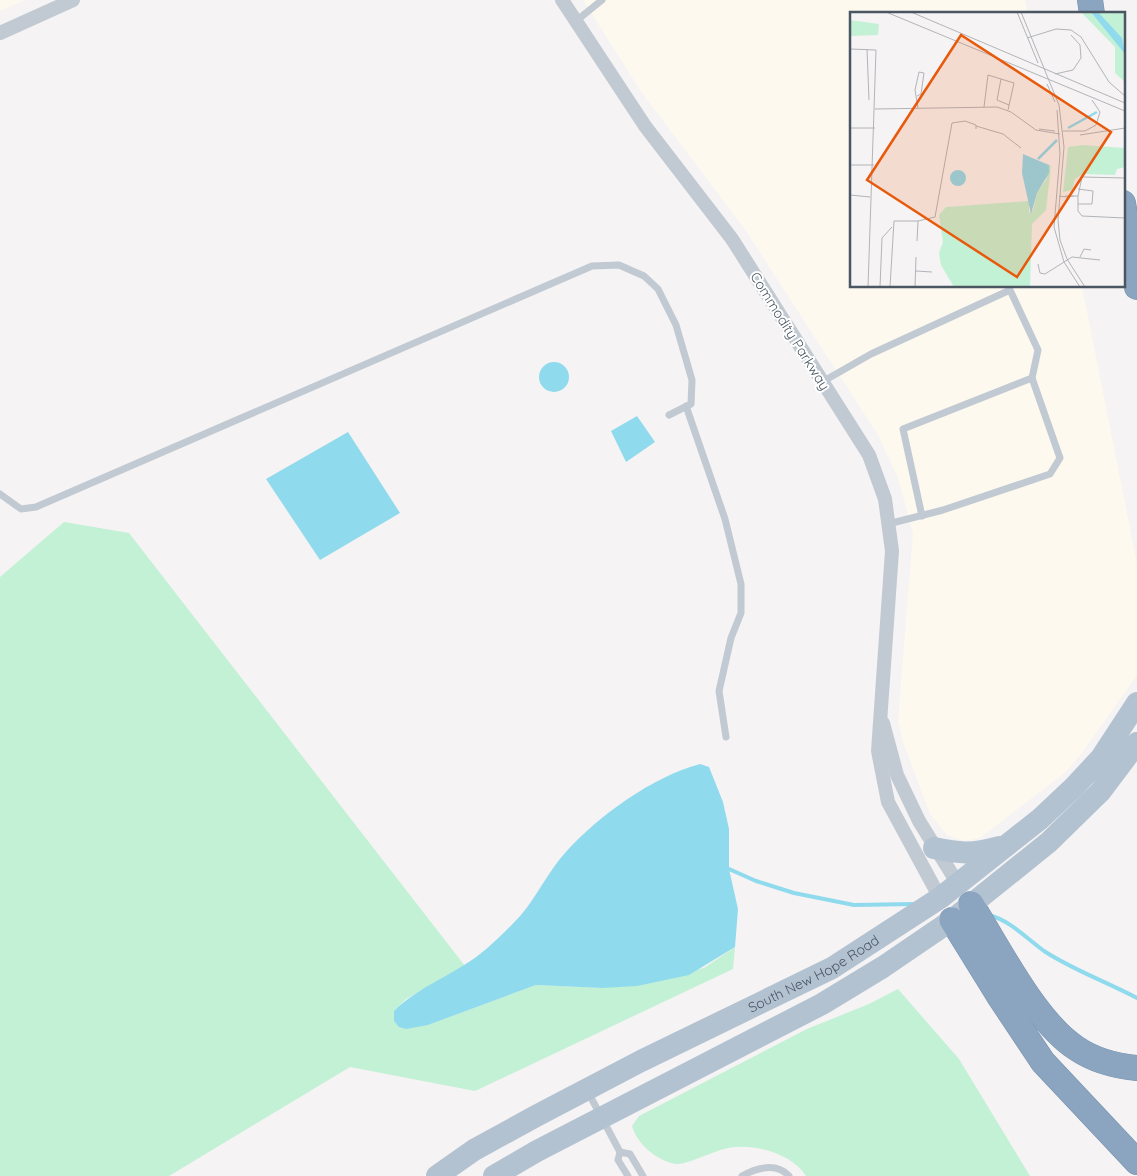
<svg xmlns="http://www.w3.org/2000/svg" width="1137" height="1176" viewBox="0 0 1137 1176" font-family="Quicksand,sans-serif">
<style>
.commercial{fill:#fdf9ef}
.green{fill:#c3f1d5}
.water{fill:#90daee}
.lines{fill:none;stroke-linecap:round;stroke-linejoin:round}
.stream{stroke:#90daee;stroke-width:4}
.highway-casing{stroke:#7690ad;stroke-width:26}
.lane{stroke:#c1cad2;stroke-width:7}
.street{stroke:#c1cad2;stroke-width:14}
.primary{stroke:#b3c2d1;stroke-width:22}
.highway{stroke:#8ba5c1;stroke-width:25}
.labels{text-anchor:middle;stroke-width:4;stroke-linejoin:round;paint-order:stroke}
.street-label{font-size:14px;fill:#4a5661;stroke:#fff}
.inset-river{fill:none;stroke:#90daee;stroke-width:2.5}
.inset-road{fill:none;stroke:#b1b4b9;stroke-width:1}
.view{fill:#e8590c;fill-opacity:0.15;stroke:#e8590c;stroke-width:2.5}
.inset-edge{fill:none;stroke:#4a5661;stroke-width:2.5}
</style>
<rect width="100%" height="100%" fill="#f5f3f3"/>
<g class="commercial">
<polygon points="0,0 25,0 0,11"/>
<polygon points="583,0 1025,0 1028,14 851,14 851,286 1082,286 1137,564 1137,675 1082,753 1066,772 980,838 964,841 947,835 930,814 903,742 898,720 913,533 898,478 878,435 744,228 642,93"/>
</g>
<g class="green">
<polygon points="64,522 129,533 465,966 406,999 394,1011 428,1025 536,985 602,988 704,968 735,947 733,969 475,1091 350,1067 169,1176 0,1176 0,577"/>
<path d="M 898,989 L 959,1059 L 1030,1176 L 806,1176 C 791,1152 750,1142 724,1149 C 712,1152 686,1165 676,1164 C 657,1161 637,1144 632,1126 L 639,1116 L 807,1029 L 869,1004 Z"/>
</g>
<g class="water">
<circle cx="554" cy="377" r="15"/>
<polygon points="637,416 655,442 626,462 611,431"/>
<polygon points="348,432 400,513 320,560 266,479"/>
<path d="M 700,764 L 709,767 L 723,802 L 729,829 L 729,869 L 738,909 L 735,947 L 689,975 L 637,986 L 602,988 L 536,985 L 428,1025 L 406,1029 L 399,1027 L 394,1021 L 394,1011 C 420,985 457,974 485,950 C 497,940 510,927 521,915 C 537,896 548,872 565,853 C 598,816 652,777 700,764 Z"/>
</g>
<g class="lines">
<g class="stream">
<polyline points="729,869 756,881 794,893 854,905 914,904"/>
<path d="M 989,915 C 1011,921 1026,938 1044,951 C 1073,970 1107,982 1137,998"/>
</g>
<defs>
<g id="highway">
<polyline points="1090,0 1092,14"/>
<polyline points="1123,203 1137,287"/>
<path d="M 971,904 C 998,947 1035,1021 1076,1048 C 1095,1061 1115,1066 1137,1068"/>
<polyline points="952,920 999,996 1043,1062 1137,1162"/>
</g>
</defs>
<use href="#highway" class="highway-casing"/>
<g class="lane">
<polyline points="576,21 602,0"/>
<polyline points="822,382 871,354 1010,290 1038,350 1032,378 1060,458 1050,474 943,510 888,524"/>
<polyline points="686,406 725,519 741,584 741,613 731,638 719,691 726,737"/>
<polyline points="0,494 21,509 36,507 592,266 619,265 644,276 658,289 676,325 692,380 691,404 669,415"/>
<polyline points="922,516 903,429 1032,378"/>
<polyline points="588,1092 620,1152 618,1160 628,1176"/>
<polyline points="620,1152 630,1154 643,1176"/>
<path d="M 742,1176 C 756,1168 776,1162 789,1176"/>
</g>
<g class="street">
<polyline points="562,0 645,126 732,239 869,455 885,499 892,551 878,751 888,802 940,898"/>
<polyline points="0,33 73,0"/>
<polyline points="883,723 897,775 919,821 958,884"/>
</g>
<g class="primary">
<path d="M 934,848 C 961,854 973,854 999,847"/>
<path id="s1" d="M 437,1176 L 474,1150 L 536,1116 L 641,1061 L 832,968 L 940,898 L 1040,819 L 1074,787 L 1101,758 L 1137,703"/>
<polyline points="494,1176 537,1151 822,1004 883,967 952,920 1049,842 1100,792 1137,743"/>
</g>
<use href="#highway" class="highway"/>
</g>
<g class="labels">
<g class="street-label">
<text transform="translate(790 331) rotate(58)" y="5">Commodity Parkway</text>
<text dy="5" stroke="none"><textPath href="#s1" startOffset="428">South New Hope Road</textPath></text>
</g>
</g>
<g transform="translate(850 12)">
<rect width="275" height="275" fill="#f5f3f3"/>
<path d="M 231,0 L 275,0 L 275,70 L 265,61 L 265,35 ZM 0,8 L 29,12 L 28,23 L 0,24 ZM 232,133 L 275,136 L 275,155 L 267,157 L 265,163 L 233,162 L 225,167 L 222,178 L 213,180 L 218,135 ZM 199,153 L 201,154 L 196,198 L 182,212 L 180,275 L 104,275 L 91,253 L 89,241 L 93,230 L 89,203 L 96,195 L 179,189 L 179,201 L 183,198 L 187,181 L 196,168 Z" fill="#c3f1d5"/>
<path d="M 241,0 L 248,0 L 272,26 L 275,42 ZM 173,142 L 199,153 L 199,161 L 187,181 L 181,202 L 172,161 ZM100 166a8 8 0 1 1 16 0a8 8 0 1 1-16 0Z" fill="#90daee"/>
<path class="inset-river" d="M 218,116 L 247,100M 188,147 L 207,128"/>
<path class="inset-road" d="M 36,0 L 275,99M 61,0 L 275,91M 167,0 L 188,51M 171,0 L 209,93 L 214,135 L 208,208 L 210,228 L 217,247 L 235,275M 177,26 L 206,17 L 221,18 L 231,25 L 259,70 L 275,84M 0,37 L 26,38 L 18,275M 17,37 L 19,88M 205,62 L 223,58 L 231,46 L 230,33 L 221,23M 151,67 L 147,88 L 159,93M 197,72 L 205,90M 67,84 L 71,82 L 74,61 L 69,60 L 65,78 L 68,96M 134,95 L 138,63 L 164,71 L 158,98M 25,97 L 147,95 L 161,100 L 186,118 L 210,122M 207,98 L 210,142 L 204,215 L 214,250 L 230,275M 126,114 L 153,122 L 171,136M 0,116 L 25,116M 189,117 L 205,119M 213,119 L 235,119 L 246,113 L 250,100 L 242,88M 230,123 L 275,116M 0,153 L 24,153M 0,183 L 20,185M 209,184 L 216,185 L 224,184 L 215,184M 224,184 L 228,184 L 228,199 L 232,204 L 275,206M 228,184 L 232,165 L 275,166M 228,192 L 242,192 L 243,179 L 228,177M 68,209 L 85,205 L 102,111 L 115,109 L 126,113 L 126,117M 230,245 L 234,237 L 241,238M 188,252 L 190,261 L 195,262 L 222,245 L 250,248M 66,259 L 82,260M 30,275 L 32,226 L 42,215M 40,275 L 44,209 L 68,209 L 67,229M 65,275 L 66,245"/>
<path class="view" d="M 111,23 L 261,120 L 167,265 L 17,168 Z"/>
<rect width="275" height="275" class="inset-edge"/>
</g>
</svg>
